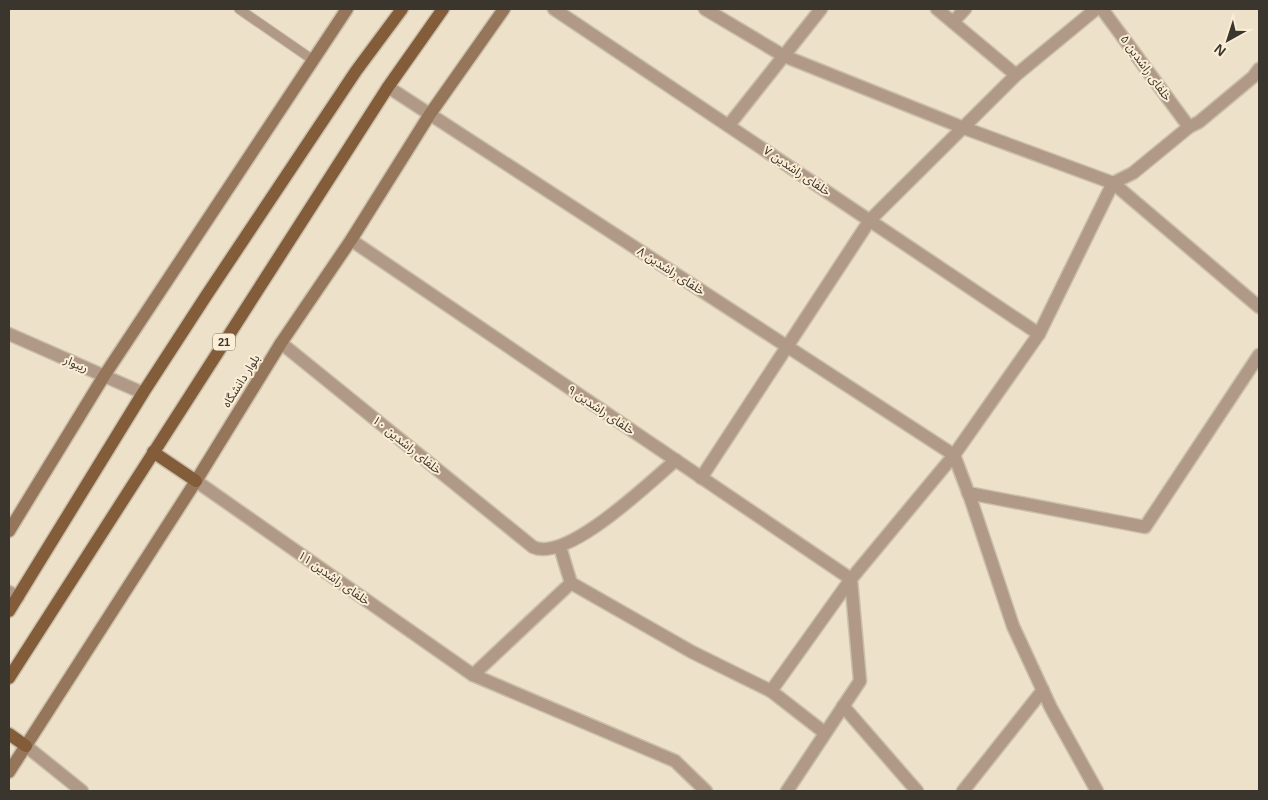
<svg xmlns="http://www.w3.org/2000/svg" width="1268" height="800" viewBox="0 0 1268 800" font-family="Helvetica,'Noto Sans Arabic',sans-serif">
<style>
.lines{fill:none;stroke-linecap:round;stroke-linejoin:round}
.service-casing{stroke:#cabfaa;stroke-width:11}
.minor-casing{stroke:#cabfaa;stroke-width:15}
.secondary-casing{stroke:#cabfaa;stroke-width:15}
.primary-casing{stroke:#cabfaa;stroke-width:15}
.service{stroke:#b09a87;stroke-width:9}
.minor{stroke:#b09a87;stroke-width:12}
.secondary{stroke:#96765a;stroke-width:12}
.primary{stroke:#835d39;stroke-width:12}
.labels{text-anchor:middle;stroke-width:4;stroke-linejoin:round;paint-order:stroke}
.shield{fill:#fceed6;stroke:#756d60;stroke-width:1}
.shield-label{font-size:11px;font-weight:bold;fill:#3b362d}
.street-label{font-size:12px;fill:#3b362d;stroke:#fceed6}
</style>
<rect width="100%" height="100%" fill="#eee1c9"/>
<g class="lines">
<defs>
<polyline id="service" points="239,9 313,60"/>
<g id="minor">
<polyline points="554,9 1039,334"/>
<polyline points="705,9 784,56 964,128 1113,183 1259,307"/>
<polyline points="937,9 1016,75"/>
<polyline points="1102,9 1189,127"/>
<polyline points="953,22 965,9"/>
<polyline points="388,87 954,455"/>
<polyline points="729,125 821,9"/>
<polyline points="351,240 851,579 771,691 692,652 571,583"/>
<polyline points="9,334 143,393"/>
<path d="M 281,343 L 533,547 C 567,563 650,482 676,460"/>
<polyline points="954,455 971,500 1013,626 1051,708 1097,791"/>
<polyline points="701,478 870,220 1016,75 1096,9"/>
<polyline points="196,481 473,675 675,761 706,791"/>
<polyline points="968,493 1145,527 1259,355"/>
<polyline points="9,592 18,597"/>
<polyline points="473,675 571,583 560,547"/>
<polyline points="771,691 825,733"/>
<polyline points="843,706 917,791"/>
<polyline points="26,746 82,791"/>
<polyline points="787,791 860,681 851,579 954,455 1039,334 1113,183 1133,173 1189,127 1199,122 1253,77 1259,69"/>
<polyline points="963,791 1043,690"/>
</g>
<g id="secondary">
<polyline points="9,531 104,376 347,9"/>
<polyline points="9,772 196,481 281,343 351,240 430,114 504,9"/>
</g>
<g id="primary">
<polyline points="153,452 196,481"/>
<polyline points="9,611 143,393 206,296 356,71 402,9"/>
<polyline points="9,678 388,87 443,9"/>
<polyline points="9,734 26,746"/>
</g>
</defs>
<use href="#service" class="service-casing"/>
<use href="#minor" class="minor-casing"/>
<use href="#secondary" class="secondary-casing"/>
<use href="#primary" class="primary-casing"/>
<use href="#service" class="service"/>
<use href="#minor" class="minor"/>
<use href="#secondary" class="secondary"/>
<use href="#primary" class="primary"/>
</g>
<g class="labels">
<rect class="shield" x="213" y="333.5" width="22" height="17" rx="4"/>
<g class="shield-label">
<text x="224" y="346">21</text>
</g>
<g class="street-label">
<text transform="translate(1146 68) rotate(54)" y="4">خلفای راشدین ۵</text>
<text transform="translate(797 171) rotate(34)" y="4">خلفای راشدین ۷</text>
<text transform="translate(671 271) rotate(33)" y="4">خلفای راشدین ۸</text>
<text transform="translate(76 364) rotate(23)" y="4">ریبوار</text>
<text transform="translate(241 381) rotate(-58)" y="4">بلوار دانشگاه</text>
<text transform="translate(601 410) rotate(34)" y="4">خلفای راشدین ۹</text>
<text transform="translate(407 445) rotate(39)" y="4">خلفای راشدین ۱۰</text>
<text transform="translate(334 578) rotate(35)" y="4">خلفای راشدین ۱۱</text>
</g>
</g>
<rect width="1268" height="800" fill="none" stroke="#3b362d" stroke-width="20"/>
<g transform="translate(1228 40) rotate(219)" stroke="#fceed6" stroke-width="4" paint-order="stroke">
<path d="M0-4L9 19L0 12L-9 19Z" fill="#3b362d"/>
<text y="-8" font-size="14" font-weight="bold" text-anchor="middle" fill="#3b362d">N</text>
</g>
</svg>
